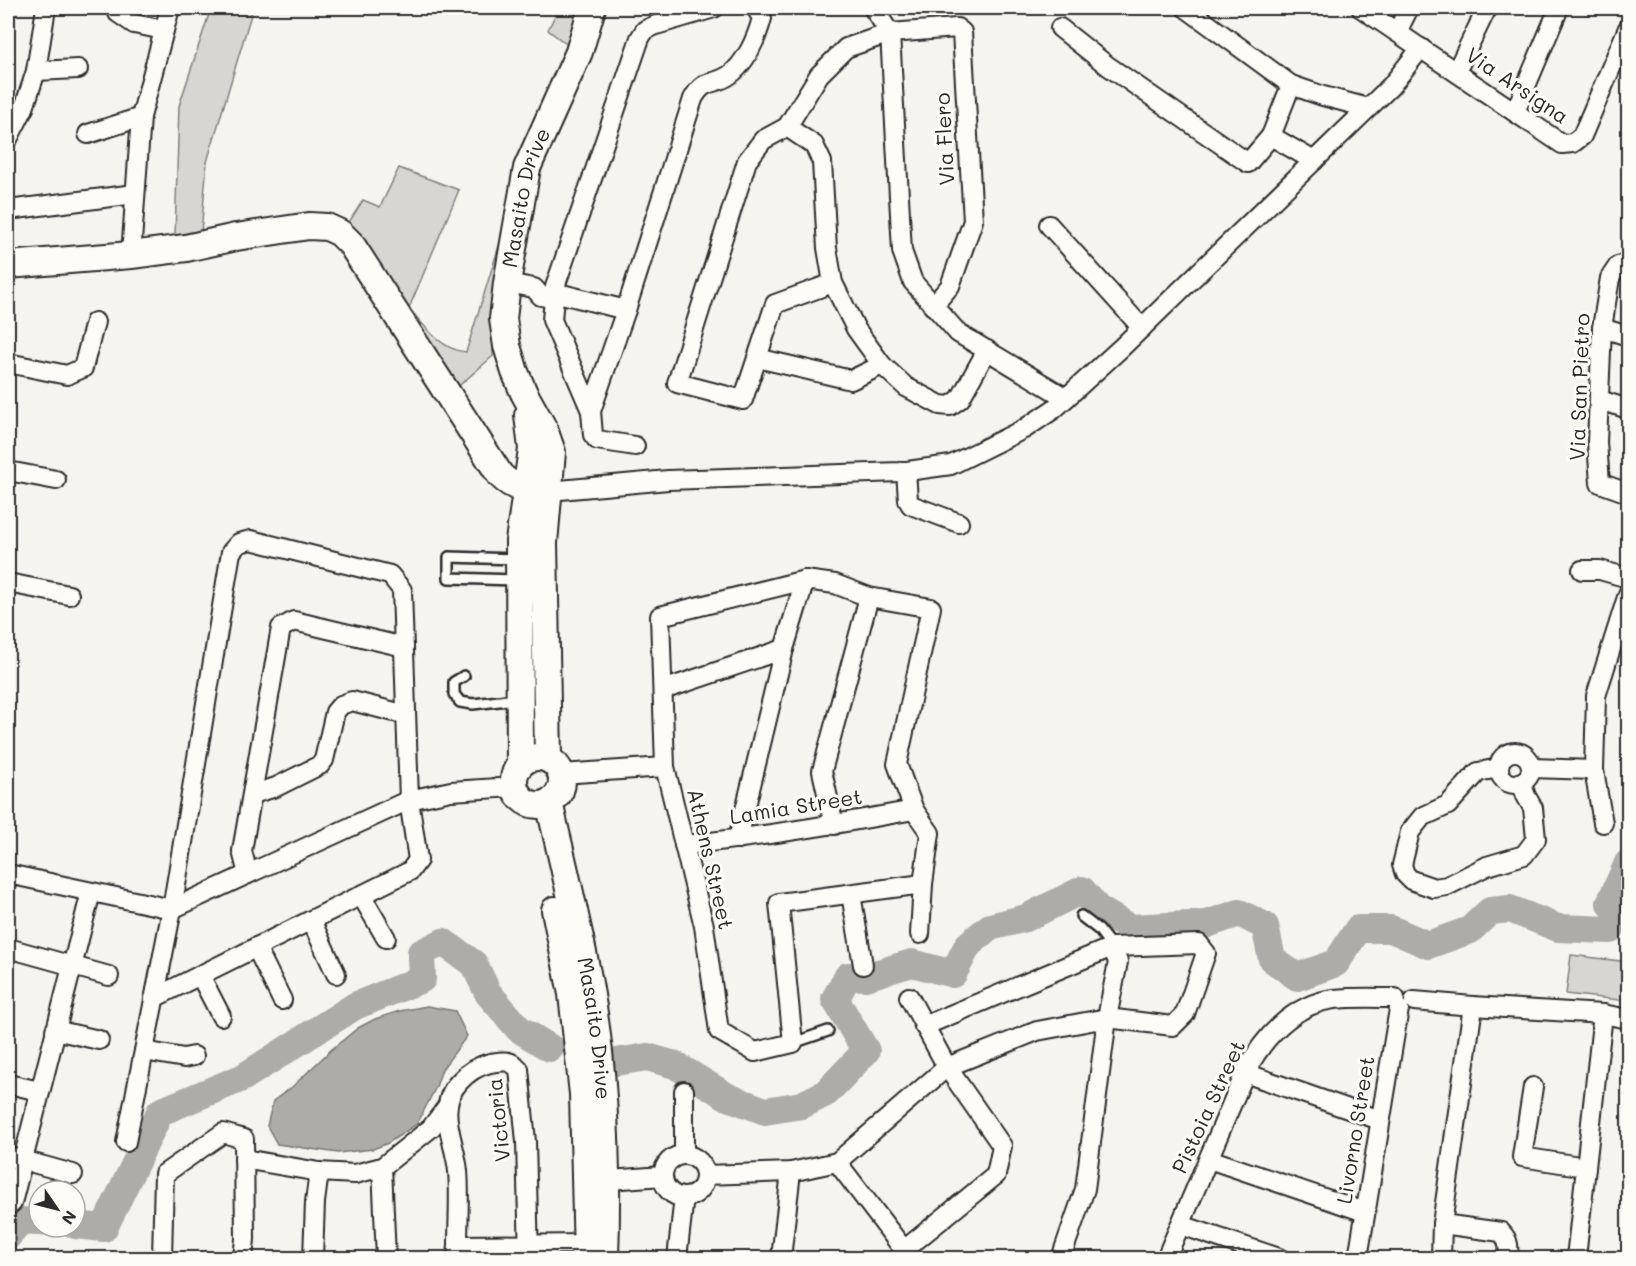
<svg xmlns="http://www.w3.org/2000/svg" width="1636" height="1266" viewBox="0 0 1636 1266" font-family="Mali,sans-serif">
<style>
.green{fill:#d7d6d2;stroke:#81807e;stroke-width:1.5}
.water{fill:#adaca9;stroke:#797877;stroke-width:1.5}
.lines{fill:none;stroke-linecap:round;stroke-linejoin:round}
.river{stroke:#adaca9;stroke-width:28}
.lane-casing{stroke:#2b2b2b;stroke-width:14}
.street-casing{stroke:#2b2b2b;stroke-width:22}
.secondary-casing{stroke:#2b2b2b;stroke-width:30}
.lane{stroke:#fdfcf7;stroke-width:9}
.street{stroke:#fdfcf7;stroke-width:18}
.secondary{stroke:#fdfcf7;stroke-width:26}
.labels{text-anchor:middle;stroke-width:6;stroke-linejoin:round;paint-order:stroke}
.street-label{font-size:21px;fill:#2b2b2b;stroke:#fdfcf7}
</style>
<rect width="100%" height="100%" fill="#f5f4ef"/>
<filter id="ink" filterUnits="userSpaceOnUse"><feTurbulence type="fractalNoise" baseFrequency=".0167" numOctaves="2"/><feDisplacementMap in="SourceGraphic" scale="12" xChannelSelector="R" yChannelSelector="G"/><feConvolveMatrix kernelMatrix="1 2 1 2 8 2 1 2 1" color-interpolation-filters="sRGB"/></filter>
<g filter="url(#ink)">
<g class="green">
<polygon points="211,8 253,8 207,162 201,233 175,236 179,106"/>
<polygon points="556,8 581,8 569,46 548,30 558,9"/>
<path d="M 399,168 L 459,190 L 409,308 C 424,326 441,350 466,352 L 503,233 L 492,313 L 493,356 L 453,391 L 346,227 L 363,200 L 380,207 Z"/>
<polygon points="1571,955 1628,962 1628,1001 1566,994"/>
</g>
<polygon class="water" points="427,1006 455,1011 467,1036 442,1069 436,1087 417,1124 388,1143 373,1149 338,1153 277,1144 267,1126 273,1101 292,1087 332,1049 358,1028 375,1019 400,1011"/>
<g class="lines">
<g class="river">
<polyline points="616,1062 647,1057 675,1065 728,1097 765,1111 802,1105 826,1093 866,1051 835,999 848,976 865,977 912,963 953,974 968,945 990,927 1026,918 1082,890 1098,909 1130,928 1207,924 1239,913 1265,926 1272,959 1297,977 1336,963 1358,929 1391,929 1428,945 1470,930 1490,911 1510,909 1558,928 1610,930 1619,914 1610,903 1628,863"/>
<polyline points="75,1225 104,1228 160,1112 242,1078 355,1006 422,979 421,953 443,942 474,964 488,993 519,1029 550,1048"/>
<polyline points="8,1236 21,1221 39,1222"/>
</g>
<defs>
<g id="lane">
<polyline points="516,580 449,578 449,557 517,559"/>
<polyline points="464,676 454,682 454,694 460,702 473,704 517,699"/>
<polyline points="1081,916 1099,930 1112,947"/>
<polyline points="793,1043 828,1031"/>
</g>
<g id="street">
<path d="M 714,8 L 656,25 L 645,30 L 640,38 L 555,287 L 552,320 L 591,411 L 626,310 L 693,99 C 704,78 712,86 728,76 C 745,65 757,38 762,18 L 756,8"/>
<polyline points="873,8 890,33 902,251 913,282 958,333 1066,398"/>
<polyline points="1186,8 1291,85 1323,96 1368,108"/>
<polyline points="1361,8 1562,144 1573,143 1582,136 1628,28"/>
<polyline points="118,13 134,24 164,30"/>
<polyline points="1060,28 1108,66 1248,163 1271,136 1314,161"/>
<polyline points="1397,32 1409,8"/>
<polyline points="36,71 78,69"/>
<polyline points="1456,72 1487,8"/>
<polyline points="1515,112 1559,8"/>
<polyline points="787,127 814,145 822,162 827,248 833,283 856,329 882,365 906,387 940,405 950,406 960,399 987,350"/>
<polyline points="88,134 141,117"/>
<polyline points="1271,136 1291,85"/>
<polyline points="8,139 24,108 36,71 46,8"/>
<polyline points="8,210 135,194"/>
<polyline points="1049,225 1142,328"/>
<polyline points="131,255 141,117 170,8"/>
<polyline points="1628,262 1618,266 1610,278 1602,328 1597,442 1600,483 1628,493"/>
<polyline points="507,283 534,288 541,296 553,298"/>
<polyline points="833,283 775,304 757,358 851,380 882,365"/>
<polyline points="554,292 626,310"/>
<polyline points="1602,328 1628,336"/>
<polyline points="757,358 743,400 677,383 747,161 763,140 787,127 819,75 846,48 890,33 957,28 962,32 973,221 950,286 933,306"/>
<polyline points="8,363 67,375 83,368 95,322"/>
<polyline points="1600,400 1628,409"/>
<polyline points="591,411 593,435 597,440 635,446"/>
<polyline points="8,471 56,480"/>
<polyline points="906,471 908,500 911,505 959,523"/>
<polyline points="549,491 668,480 900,472 951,465 1024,429 1054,409 1122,347 1391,86 1421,48"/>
<polyline points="1582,570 1600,570 1628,578"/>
<polyline points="8,583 69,595"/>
<polyline points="663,690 784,649"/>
<circle cx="1515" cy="768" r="16"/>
<polyline points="1499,768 1478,772 1448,805 1422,817 1410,832 1402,865 1405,874 1411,880 1434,888 1447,886 1487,866 1524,855 1536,839 1533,808 1526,796 1521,782"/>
<polyline points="1531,768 1594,770"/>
<polyline points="561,774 665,767"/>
<polyline points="253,794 276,787 320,765 324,760 335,712 341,705 352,701 406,715"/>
<polyline points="1603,823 1594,770 1596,696 1628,594"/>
<polyline points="834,825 822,771 869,597"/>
<polyline points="738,839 784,649 805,580"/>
<path d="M 684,845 C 761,837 838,824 914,810"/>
<polyline points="8,874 172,909 409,800 451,791 514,787"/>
<polyline points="248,874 242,851 281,628 294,621 404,647"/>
<polyline points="851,894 863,965"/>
<polyline points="361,895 386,938"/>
<polyline points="311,920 336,974"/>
<polyline points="920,934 923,884 930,833 914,810 897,764 931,608 869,597 835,584 805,580 660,616 665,767 704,926 719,1031 755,1052 793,1043 779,903 923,884"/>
<polyline points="256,947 282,1000"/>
<polyline points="8,948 109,976"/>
<polyline points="200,975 221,1016"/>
<polyline points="1414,1001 1473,1006 1603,1014 1628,1019"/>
<polyline points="55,1030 99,1040"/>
<polyline points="144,1051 184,1058 194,1056"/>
<polyline points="1245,1073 1380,1120"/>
<polyline points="8,1084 40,1091"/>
<polyline points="1533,1087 1522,1157 1586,1167"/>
<polyline points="126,1142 172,909 231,552 239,543 251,540 390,575 402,590 409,800 418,860 410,871 154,998"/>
<polyline points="684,1154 684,1091"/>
<circle cx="684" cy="1176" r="21"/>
<polyline points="8,1156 73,1174"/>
<polyline points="244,1159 319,1172"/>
<polyline points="1209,1159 1365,1212"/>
<polyline points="837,1162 904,1250 996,1175 1002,1146 947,1067 909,997"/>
<polyline points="705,1175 791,1172 837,1162 947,1067 1037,1031 1107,1018 1173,1026 1185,1014 1206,953 1199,944 1112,947 924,1026"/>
<polyline points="596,1181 663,1176"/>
<polyline points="8,1206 12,1203 91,892"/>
<path d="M 1442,1224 L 1501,1232 C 1509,1240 1509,1247 1508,1258"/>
<polyline points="1181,1225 1279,1258"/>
<path d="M 458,1245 C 458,1221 460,1195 458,1171 C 455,1140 435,1108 459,1082 C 468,1072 477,1066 490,1063 C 503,1061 510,1059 519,1069 L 526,1142 L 529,1258"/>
<polyline points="162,1258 164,1174 223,1133 244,1139 245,1239 243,1258"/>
<polyline points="313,1258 315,1202 319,1172 355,1174 382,1167"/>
<polyline points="386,1258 382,1167 431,1128 446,1108"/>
<polyline points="457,1258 458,1245 596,1244"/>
<polyline points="677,1258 684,1197"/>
<polyline points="781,1258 791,1172"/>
<polyline points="1061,1258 1085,1189 1107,1018 1118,962 1112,947"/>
<path d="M 1166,1258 L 1245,1073 C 1262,1039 1293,1004 1334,999 C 1354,997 1375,998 1395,998"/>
<polyline points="1358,1258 1399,1009"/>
<polyline points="1441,1258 1442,1224 1473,1006"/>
<polyline points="1576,1258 1603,1014"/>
</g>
<g id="secondary">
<path d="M 8,265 L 131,255 L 186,248 L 236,237 L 309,226 L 327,227 L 340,233 L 351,244 L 500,475 C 515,490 529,491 549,491"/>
<circle cx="538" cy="781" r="24"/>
<path id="s1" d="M 548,759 L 544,543 L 552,452 L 544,429 L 524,393 L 515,372 L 507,346 L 503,319 L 507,283 L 527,168 L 579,52 L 592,8"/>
<polyline points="520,765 519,541 532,449 528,415"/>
<path id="s2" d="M 549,802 C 563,864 579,927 590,989 C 606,1078 608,1169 605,1258"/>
<polyline points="555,910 572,994 583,1094 587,1258"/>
</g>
</defs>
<use href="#lane" class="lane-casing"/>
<use href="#street" class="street-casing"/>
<use href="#secondary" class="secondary-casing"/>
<use href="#lane" class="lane"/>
<use href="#street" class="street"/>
<use href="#secondary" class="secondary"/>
</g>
</g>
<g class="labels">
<g class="street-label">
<text transform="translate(1517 86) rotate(34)" y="7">Via Arsigna</text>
<text transform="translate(945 139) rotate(-93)" y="7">Via Flero</text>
<text dy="7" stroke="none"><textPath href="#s1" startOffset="574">Masaito Drive</textPath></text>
<text transform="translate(1580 387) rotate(-88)" y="7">Via San Pietro</text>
<text transform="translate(796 807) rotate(-9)" y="7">Lamia Street</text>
<text transform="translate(710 859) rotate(77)" y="7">Athens Street</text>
<text dy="7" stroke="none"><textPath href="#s2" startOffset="231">Masaito Drive</textPath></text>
<text transform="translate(1209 1107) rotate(-65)" y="7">Pistoia Street</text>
<text transform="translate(499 1120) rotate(-96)" y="7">Victoria</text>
<text transform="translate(1356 1130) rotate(-81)" y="7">Livorno Street</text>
</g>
</g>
<rect width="1636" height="1266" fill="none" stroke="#fdfcf7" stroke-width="30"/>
<rect x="15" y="15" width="1606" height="1236" fill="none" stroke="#2b2b2b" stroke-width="2" filter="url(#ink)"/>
<g transform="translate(57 1209) rotate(125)"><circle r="28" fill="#fdfcf7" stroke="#a9a8a5" stroke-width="1.5"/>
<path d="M0-4.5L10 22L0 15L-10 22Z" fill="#2b2b2b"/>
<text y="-9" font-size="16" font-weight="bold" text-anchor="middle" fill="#2b2b2b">N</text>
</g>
</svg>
